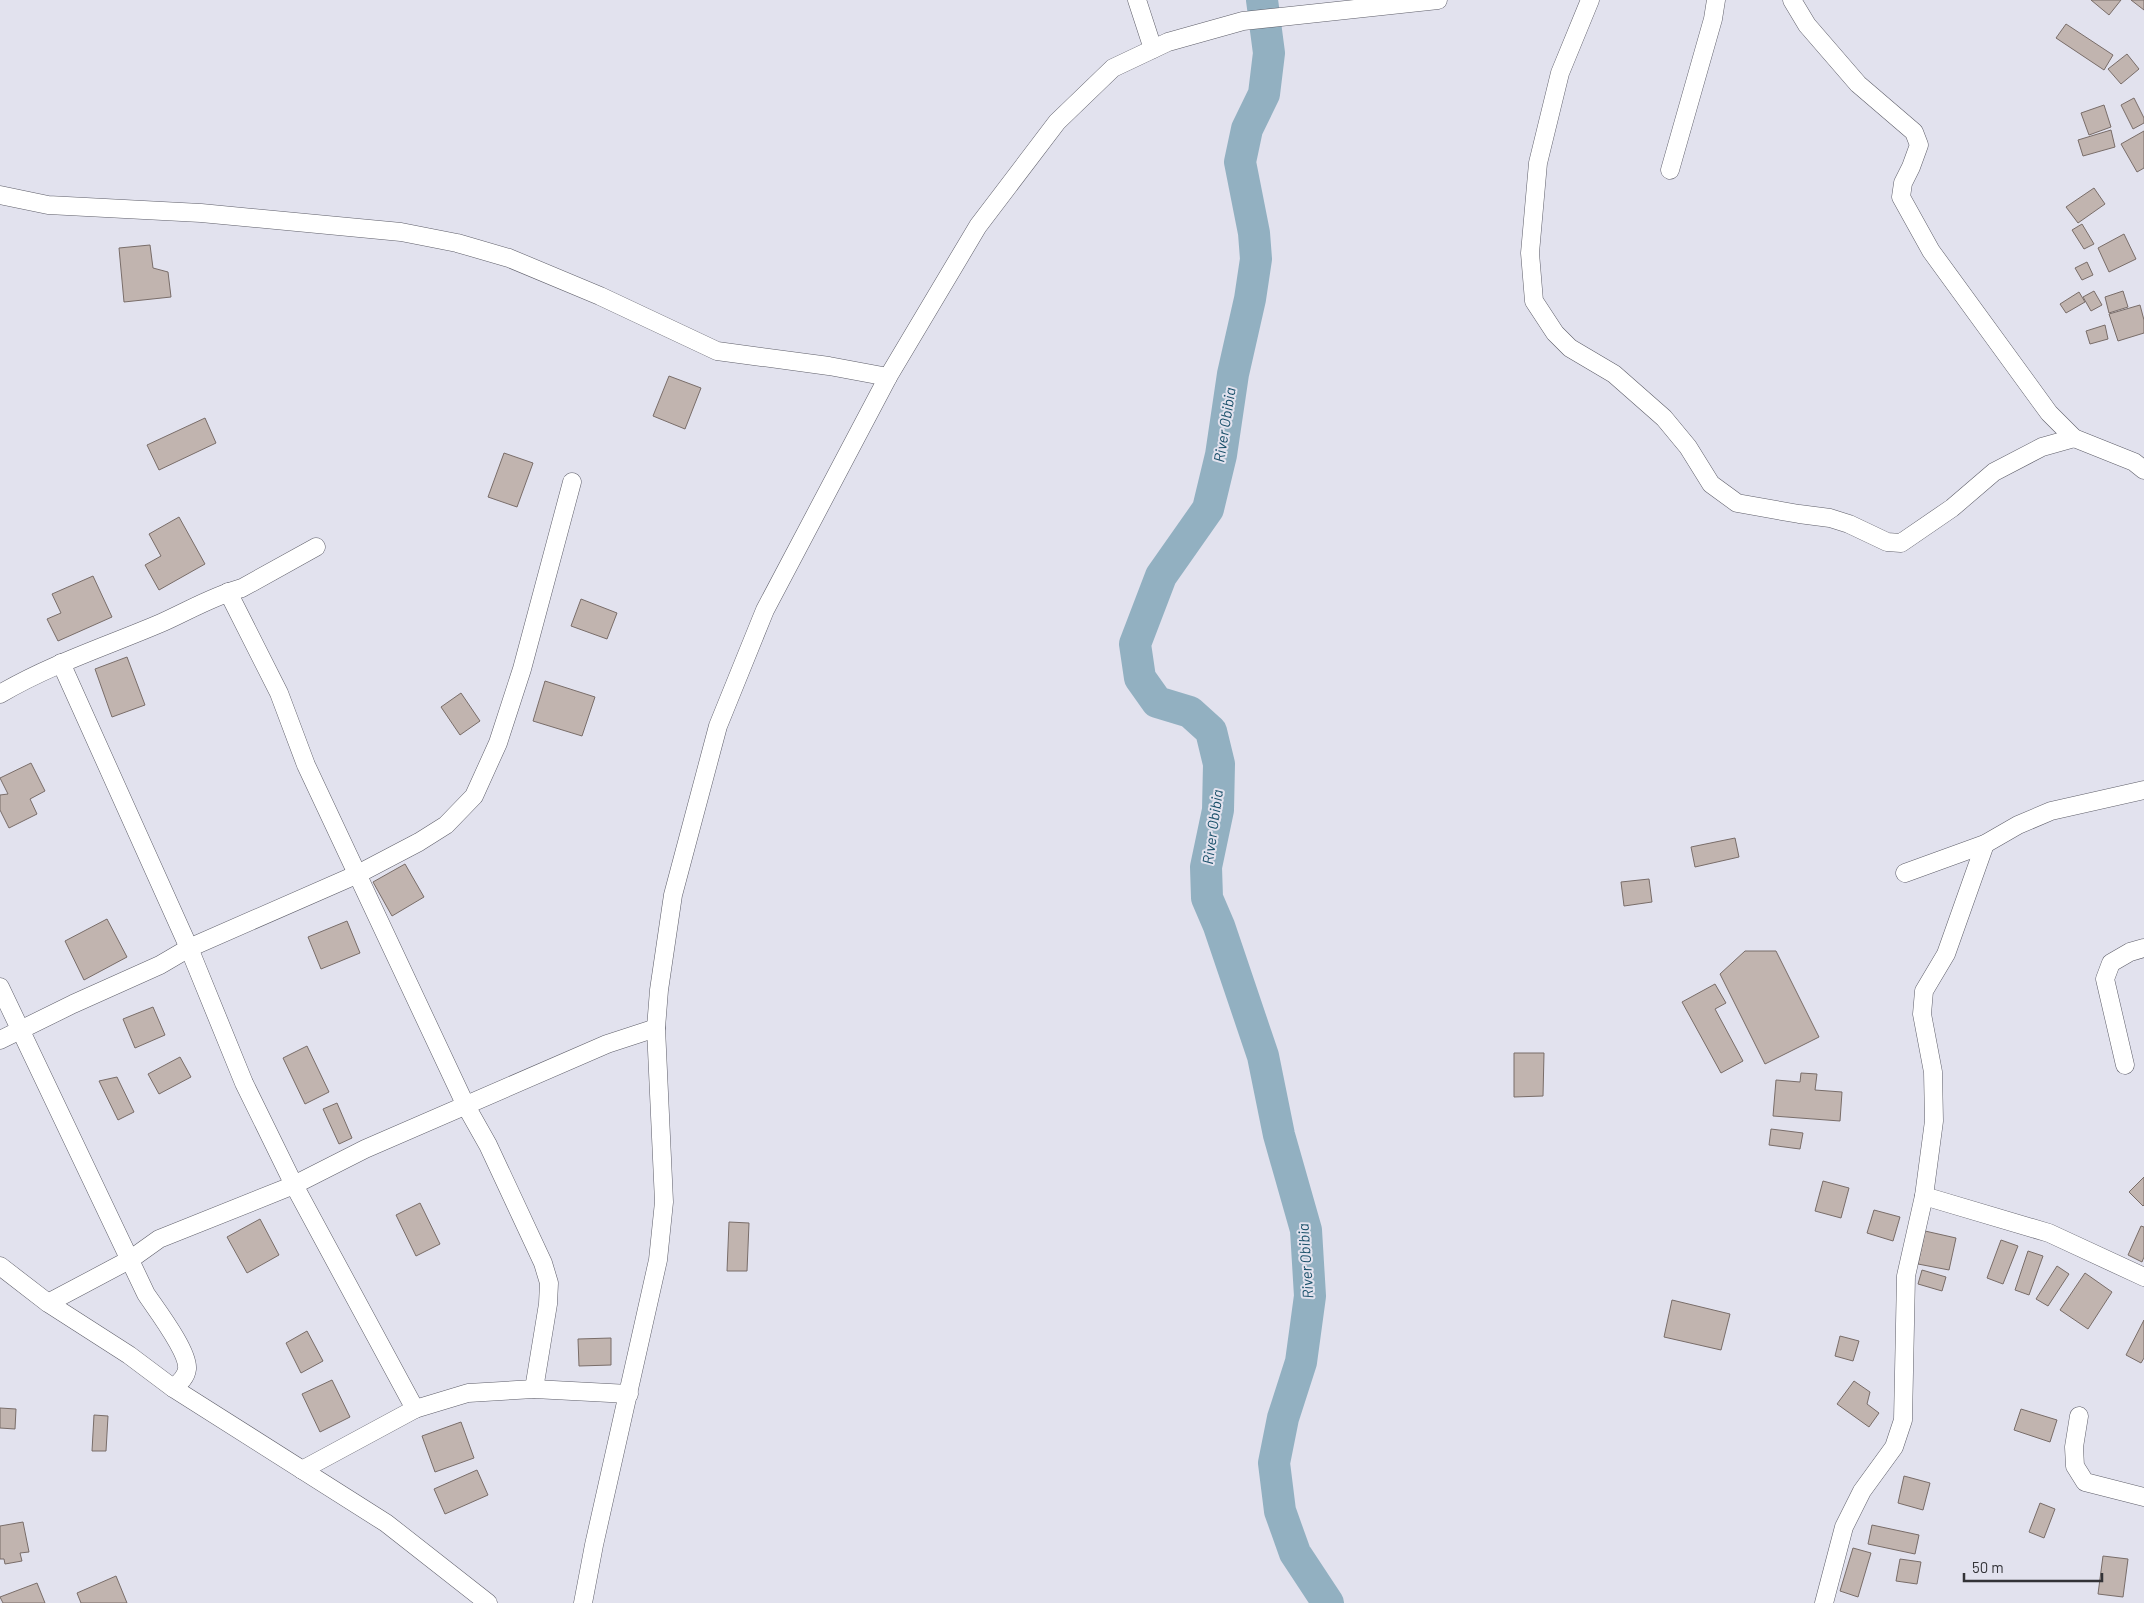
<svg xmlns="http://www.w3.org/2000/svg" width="2144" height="1603" viewBox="0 0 2144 1603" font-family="Barlow,sans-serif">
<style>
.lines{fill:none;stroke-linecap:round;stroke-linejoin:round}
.river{stroke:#92b0c1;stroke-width:32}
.building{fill:#c1b4af;stroke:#796d69}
.minor-casing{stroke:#5e5e69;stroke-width:19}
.minor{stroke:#fff;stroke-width:18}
.labels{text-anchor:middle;stroke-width:4;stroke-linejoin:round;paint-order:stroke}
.water-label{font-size:15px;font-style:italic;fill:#184f69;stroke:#e2e2ee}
</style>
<rect width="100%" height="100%" fill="#e2e2ee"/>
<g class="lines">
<polyline class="river" points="1262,0 1269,53 1264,94 1247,129 1240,162 1254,233 1256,259 1250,299 1233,374 1221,455 1208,509 1161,576 1135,644 1140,678 1157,702 1190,712 1211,731 1219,764 1218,810 1206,867 1207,898 1219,926 1263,1056 1279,1135 1306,1230 1310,1296 1301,1362 1283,1418 1274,1463 1280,1511 1295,1553 1328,1603"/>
</g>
<g class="building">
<polygon points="2091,0 2121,0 2109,15"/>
<polygon points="2131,0 2144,0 2144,10"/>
<polygon points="2066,24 2113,55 2104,70 2056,38"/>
<polygon points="2127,54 2139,69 2121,84 2108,69"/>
<polygon points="2134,98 2144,118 2144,123 2133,129 2121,105"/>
<polygon points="2104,105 2111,127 2089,135 2081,113"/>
<polygon points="2111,130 2115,147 2083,156 2078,140"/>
<polygon points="2144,131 2144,168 2137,172 2121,144"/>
<polygon points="2094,188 2105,204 2078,223 2066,207"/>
<polygon points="2082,224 2094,244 2084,249 2072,230"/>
<polygon points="2124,234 2136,259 2109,272 2098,248"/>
<polygon points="150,245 153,268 168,272 171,297 124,302 119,248"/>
<polygon points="2087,262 2093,275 2082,280 2075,268"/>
<polygon points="2094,291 2102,305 2091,311 2083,297"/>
<polygon points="2123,291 2128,307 2109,313 2105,297"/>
<polygon points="2079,292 2085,302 2066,313 2060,304"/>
<polygon points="2140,305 2144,320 2144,333 2118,341 2109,314"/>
<polygon points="2105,325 2108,339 2090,344 2086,331"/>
<polygon points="669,376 701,388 685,429 653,416"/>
<polygon points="205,418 216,443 159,470 147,445"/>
<polygon points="504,453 533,463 517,507 488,497"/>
<polygon points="179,517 205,564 159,590 145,565 161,556 149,534"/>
<polygon points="93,576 112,617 58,641 47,619 61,613 52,594"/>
<polygon points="581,599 617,613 607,639 571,626"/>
<polygon points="127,657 145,705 112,717 95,669"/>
<polygon points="545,681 595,697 582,736 533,721"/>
<polygon points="461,693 480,721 460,735 441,707"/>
<polygon points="31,763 45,791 30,799 37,814 9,828 0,810 0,795 8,794 0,778"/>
<polygon points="1735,838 1739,857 1695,867 1691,847"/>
<polygon points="405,864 424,897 392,916 373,882"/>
<polygon points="1649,879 1652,902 1624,906 1621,882"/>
<polygon points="107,919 127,957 84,980 65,941"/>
<polygon points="347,921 360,953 321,969 308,937"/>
<polygon points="1745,951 1776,951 1819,1037 1765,1064 1720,974"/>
<polygon points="1715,984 1726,1003 1715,1009 1743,1061 1721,1073 1682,1002"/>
<polygon points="153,1007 165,1035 135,1048 123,1019"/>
<polygon points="307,1046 329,1092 305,1104 283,1058"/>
<polygon points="1514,1053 1544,1053 1543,1096 1514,1097"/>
<polygon points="180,1057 191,1077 159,1094 148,1074"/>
<polygon points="1801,1073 1817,1074 1815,1090 1842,1092 1840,1121 1773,1116 1776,1080 1800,1082"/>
<polygon points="117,1077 134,1112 118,1120 99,1081"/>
<polygon points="337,1103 352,1138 339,1144 323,1109"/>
<polygon points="1771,1129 1803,1133 1800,1149 1769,1145"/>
<polygon points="2144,1177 2144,1205 2143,1206 2129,1192"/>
<polygon points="1823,1181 1849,1188 1841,1218 1815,1211"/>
<polygon points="420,1203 440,1244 416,1256 396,1215"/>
<polygon points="1874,1210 1900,1217 1893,1241 1867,1233"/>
<polygon points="260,1219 279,1255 247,1273 227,1237"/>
<polygon points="729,1222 749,1223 747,1271 727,1271"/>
<polygon points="2141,1226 2144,1227 2144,1257 2142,1262 2128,1255"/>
<polygon points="1925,1231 1956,1238 1949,1270 1918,1264"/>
<polygon points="2001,1240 2018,1246 2003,1284 1987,1278"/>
<polygon points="2028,1251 2043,1256 2029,1295 2015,1290"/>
<polygon points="2057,1266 2069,1274 2048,1306 2036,1299"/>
<polygon points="1922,1270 1946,1277 1942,1291 1918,1284"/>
<polygon points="2085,1273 2112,1292 2088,1329 2060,1310"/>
<polygon points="1672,1300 1730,1314 1721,1350 1664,1337"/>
<polygon points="2144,1320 2144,1358 2141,1363 2126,1355"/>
<polygon points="307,1331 323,1361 301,1373 286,1343"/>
<polygon points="1840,1336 1859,1341 1853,1361 1835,1356"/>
<polygon points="611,1338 611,1365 579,1366 578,1339"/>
<polygon points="332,1380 350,1417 320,1432 302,1394"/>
<polygon points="1854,1381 1870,1392 1867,1404 1879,1413 1869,1427 1837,1404"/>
<polygon points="0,1408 16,1409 15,1429 0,1428"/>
<polygon points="2021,1409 2057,1420 2050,1442 2014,1430"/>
<polygon points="94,1415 108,1416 106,1451 92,1451"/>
<polygon points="461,1422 474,1458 435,1472 422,1436"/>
<polygon points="477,1470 488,1495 445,1514 434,1489"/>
<polygon points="1904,1476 1930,1483 1923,1510 1898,1503"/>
<polygon points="2040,1503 2055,1509 2044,1538 2029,1532"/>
<polygon points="23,1522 29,1552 20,1553 22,1561 5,1564 4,1559 0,1559 0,1526"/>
<polygon points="1872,1525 1919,1535 1915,1554 1868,1544"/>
<polygon points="1853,1548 1871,1553 1858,1597 1840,1591"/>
<polygon points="2103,1556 2128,1559 2123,1597 2098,1594"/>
<polygon points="1900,1559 1921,1562 1917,1584 1896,1581"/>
<polygon points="116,1576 127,1603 81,1603 77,1593"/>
<polygon points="37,1583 45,1603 3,1603 0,1597"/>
</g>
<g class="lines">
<defs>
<g id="minor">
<polyline points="1137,0 1153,49"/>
<polyline points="1590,0 1560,73 1538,163 1530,253 1534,301 1555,333 1570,348 1614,374 1664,418 1688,447 1711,484 1737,503 1799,514 1830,518 1849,524 1887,542 1901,543 1952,508 1994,472 2042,447 2074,438"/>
<polyline points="1792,0 1807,25 1858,84 1914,132 1919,145 1911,167 1903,183 1901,197 1931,251 2049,413 2074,438 2134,462 2144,470"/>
<polyline points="1670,170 1713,19 1716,0"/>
<polyline points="0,195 48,205 201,213 401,232 457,243 509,258 600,296 717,351 829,366 888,377"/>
<polyline points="228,592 279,693 306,765 466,1106 488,1145 543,1263 549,1283 548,1304 534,1389"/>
<polyline points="61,663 189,948 244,1083 294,1185 415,1409"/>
<path d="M 0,694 C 51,664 107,646 161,623 C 188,611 213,596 242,588 L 316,547"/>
<polyline points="1905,873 1985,844 2018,825 2051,811 2144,790"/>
<path d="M 0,987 L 146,1294 C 156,1309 189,1352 187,1369 C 186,1378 179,1383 173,1388"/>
<polyline points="0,1040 73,1004 160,965 189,948 358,874 419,842 446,825 474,796 498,743 522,669 572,482"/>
<polyline points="2125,1065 2105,979 2111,963 2130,952 2144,948"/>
<polyline points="1924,1196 2049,1233 2144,1277"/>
<polyline points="0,1266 48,1303 129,1355 173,1388 386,1523 488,1603"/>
<polyline points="48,1303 131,1259 159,1239 294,1185 365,1149 607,1044 656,1028"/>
<polyline points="2079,1416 2074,1447 2075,1466 2085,1482 2144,1497"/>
<polyline points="302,1470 415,1409 468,1393 534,1389 629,1394"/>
<polyline points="583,1603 594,1545 658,1260 664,1202 656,1028 659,990 673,895 718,726 765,610 888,377 978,226 1057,122 1113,68 1168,42 1243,21 1438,0"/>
<polyline points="1824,1603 1844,1527 1862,1491 1894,1447 1903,1420 1906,1276 1924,1196 1934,1121 1933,1072 1922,1014 1924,991 1946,954 1985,844"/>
</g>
</defs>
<use href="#minor" class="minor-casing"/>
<use href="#minor" class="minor"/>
</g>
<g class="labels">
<g class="water-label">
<text transform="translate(1225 425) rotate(-81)" y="5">River Obibia</text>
<text transform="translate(1213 827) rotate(-82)" y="5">River Obibia</text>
<text transform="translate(1306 1261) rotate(-94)" y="5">River Obibia</text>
</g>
</g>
<path d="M1964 1573v8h138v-8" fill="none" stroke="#333337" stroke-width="2.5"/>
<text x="1972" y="1573" font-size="15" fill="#333337" stroke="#e2e2ee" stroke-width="4" paint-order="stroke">50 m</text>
</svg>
